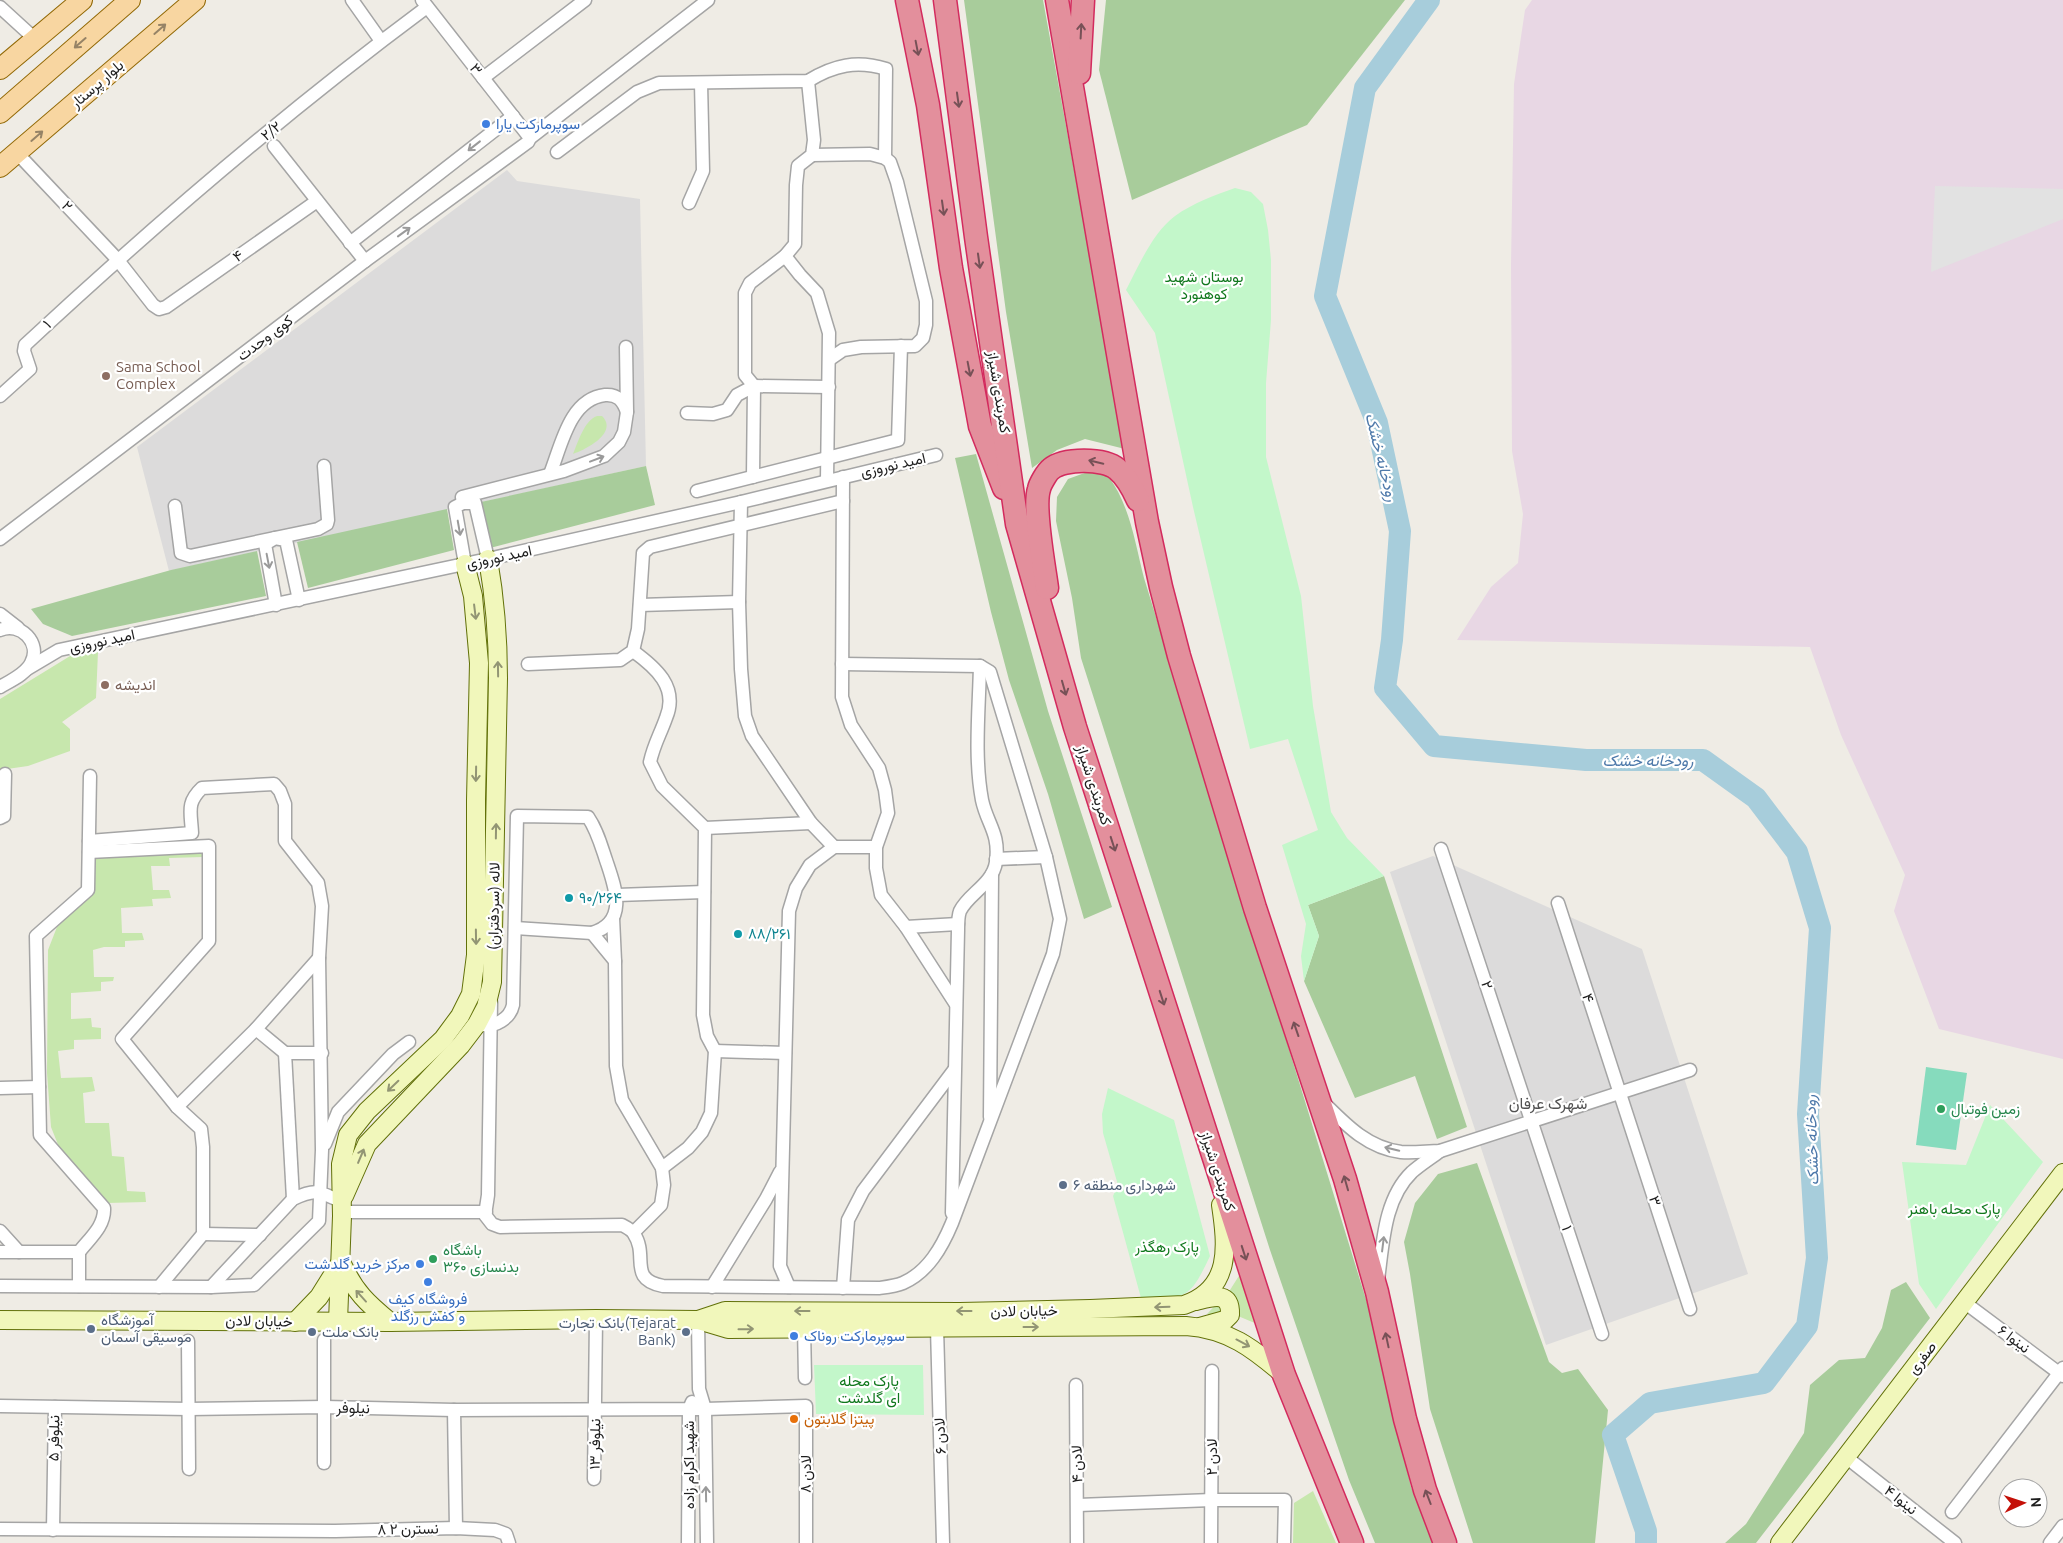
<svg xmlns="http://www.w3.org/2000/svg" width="2063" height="1543" viewBox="0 0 2063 1543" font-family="Ubuntu,Vazirmatn,sans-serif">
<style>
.residential{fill:#dcdbdb}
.industrial{fill:#e8d7e4}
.grass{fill:#c7e7ad}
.forest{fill:#a8cc9b}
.park{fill:#c3f7ca}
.pitch{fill:#86dbbd}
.parking{fill:#e2e2e2}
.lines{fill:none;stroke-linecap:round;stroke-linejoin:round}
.river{stroke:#a7cddb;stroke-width:22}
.street-casing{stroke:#a5a5a5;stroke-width:15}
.secondary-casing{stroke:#627109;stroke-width:20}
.primary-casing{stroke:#926906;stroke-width:22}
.highway-casing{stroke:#d32b5e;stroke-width:25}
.street{stroke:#fff;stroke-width:12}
.secondary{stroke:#f1f7bb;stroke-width:18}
.primary{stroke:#f8d6a1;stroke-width:20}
.highway{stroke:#e38f9c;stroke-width:22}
.oneway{stroke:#968366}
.oneway2{stroke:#775157}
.oneway3{stroke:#9a9a9a}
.oneway4{stroke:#929574}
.shop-dot{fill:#3f7fe0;stroke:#fff;stroke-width:2}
.education-dot{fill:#8d6e63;stroke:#fff;stroke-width:2}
.culture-dot{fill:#0f9aa8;stroke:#fff;stroke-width:2}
.leisure-dot{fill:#2e9e5b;stroke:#fff;stroke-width:2}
.service-dot{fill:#5c6f8a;stroke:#fff;stroke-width:2}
.food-dot{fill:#e8710a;stroke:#fff;stroke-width:2}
.labels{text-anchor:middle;stroke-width:4.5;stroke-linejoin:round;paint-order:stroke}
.street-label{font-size:15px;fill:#1e1e1e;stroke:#fff}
.shop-label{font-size:15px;fill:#366cbe;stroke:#fff;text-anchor:start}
.park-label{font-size:15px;fill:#10781d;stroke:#fff}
.education-label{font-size:15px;fill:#785e54;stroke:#fff;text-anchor:start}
.culture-label{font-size:15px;fill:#0d838f;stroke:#fff;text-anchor:start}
.leisure-label{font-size:15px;fill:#27864d;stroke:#fff;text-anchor:start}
.service-label{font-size:15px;fill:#4e5e75;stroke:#fff;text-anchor:start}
.food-label{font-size:15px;fill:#c56008;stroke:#fff;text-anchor:start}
.water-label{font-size:16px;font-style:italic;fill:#4e79aa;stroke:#fff}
.neighbourhood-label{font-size:16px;fill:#515151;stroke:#fff}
</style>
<rect width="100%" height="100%" fill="#efece5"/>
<g class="residential">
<polygon points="507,170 517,181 640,199 646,466 169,571 137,447"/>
<polygon points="1433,856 1642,949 1748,1274 1546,1345 1390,872"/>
</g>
<polygon class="industrial" points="1532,0 2063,0 2063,1059 1939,1029 1894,911 1905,875 1841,735 1810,647 1457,640 1491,587 1518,563 1523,514 1512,451 1511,265 1514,84 1525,10"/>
<g class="grass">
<path d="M 597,416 L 602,416 C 619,433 585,450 573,454 C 578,442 584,421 597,416 Z"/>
<polygon points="98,652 96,698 62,722 70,729 70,751 28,766 0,770 0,699 75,653"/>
<polygon points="203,850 203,857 169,858 170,866 151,866 153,890 169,890 171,898 152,899 153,906 121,908 122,933 142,933 144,940 125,941 125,947 104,947 93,950 94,977 114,977 113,981 101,982 101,991 71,993 71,1019 91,1018 92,1027 101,1028 101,1039 74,1040 74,1049 58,1051 61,1078 92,1077 95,1091 83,1093 85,1123 109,1123 112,1156 124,1157 127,1191 145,1192 146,1202 107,1203 97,1189 61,1152 51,1127 47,1073 48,950 57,927 93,893 93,855"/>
<polygon points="1242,1271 1257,1324 1238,1316 1207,1314 1230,1290"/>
<polygon points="1313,1491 1336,1543 1293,1543 1294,1503"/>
</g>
<g class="forest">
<polygon points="964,0 1043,0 1125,449 1085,439 1057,450 1032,468 1006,312"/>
<polygon points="1106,0 1405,0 1307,125 1132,200 1099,70"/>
<polygon points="976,454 1048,711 1112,907 1084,919 1048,794 1009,680 991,612 955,458"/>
<polygon points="646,466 655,505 490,548 481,502"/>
<path d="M 1090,471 L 1108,476 C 1130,505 1135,543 1144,578 L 1368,1306 L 1411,1487 L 1435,1543 L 1375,1543 L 1349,1480 L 1270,1250 L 1081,658 L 1072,598 L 1056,521 L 1057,497 L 1068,479 Z"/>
<polygon points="447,509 454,550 308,588 297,542"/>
<polygon points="257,551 266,596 72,636 43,624 31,609 171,570"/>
<polygon points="1384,876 1467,1127 1437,1139 1415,1076 1355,1098 1304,981 1319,936 1308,905"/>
<polygon points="1477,1163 1549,1362 1562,1373 1578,1369 1608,1410 1595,1543 1473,1543 1430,1409 1410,1274 1404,1242 1415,1203 1438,1174"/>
<polygon points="1906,1282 1930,1318 1756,1543 1725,1543 1746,1524 1804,1433 1810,1385 1839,1360 1865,1358 1882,1328 1891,1290"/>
</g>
<g class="park">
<path d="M 1235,188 L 1251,192 L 1263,204 L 1268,230 L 1271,260 L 1271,320 L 1266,383 L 1266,457 L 1301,596 L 1313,706 L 1331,812 L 1347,838 L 1384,876 L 1308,905 L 1319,936 L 1304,981 L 1301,956 L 1306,924 L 1282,845 L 1318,830 L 1288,739 L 1250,749 L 1193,507 L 1155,333 L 1126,290 C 1138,267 1153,232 1175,216 C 1193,203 1215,195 1235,188 Z"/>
<path d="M 1108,1088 L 1174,1120 L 1210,1256 C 1189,1300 1187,1298 1141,1298 L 1113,1196 L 1118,1185 L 1103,1133 L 1102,1114 Z"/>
<polygon points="1990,1105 2043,1162 1936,1309 1919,1284 1902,1162 1966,1165"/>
<polygon points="814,1365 923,1365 924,1415 816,1414"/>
</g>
<polygon class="pitch" points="1926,1067 1967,1073 1956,1150 1916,1145"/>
<polygon class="parking" points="1935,186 2063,189 2063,219 1931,272"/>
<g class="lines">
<polyline class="river" points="1429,0 1365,88 1325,296 1377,423 1400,531 1392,640 1385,688 1434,746 1586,760 1703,760 1756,798 1797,852 1820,928 1808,1114 1817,1258 1807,1326 1764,1383 1650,1403 1613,1435 1646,1531 1646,1543"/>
<defs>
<g id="street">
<polyline points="352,0 381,41"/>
<polyline points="422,0 530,138"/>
<polyline points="0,7 35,39"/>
<polyline points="483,78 585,0"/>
<polyline points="274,146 365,261"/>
<path d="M 557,152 L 637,92 L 659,83 L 808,81 C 834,65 857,60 886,69 L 885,158"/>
<polyline points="17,153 117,259 153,305 159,309 166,307 317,201"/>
<polyline points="812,155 870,154 885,158 890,162 897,182 926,301 926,325 923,338 915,346 861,347 843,350 830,359"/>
<polyline points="689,203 703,171 701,83"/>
<polyline points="350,243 513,116"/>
<polyline points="785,256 800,275 817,293 829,333 827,480"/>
<path d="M 0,396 L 30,369 L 24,351 L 25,345 C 153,226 287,111 427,7"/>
<polyline points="687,413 713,414 727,410 737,395 754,386 829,387"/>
<path d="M 550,474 C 561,447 569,399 605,395 C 618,394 623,401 627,412"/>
<polyline points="753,477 754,386 745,375 745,293 750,283 785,256 795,244 796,185 798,166 812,155 814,140 808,81"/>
<polyline points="843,477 842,697 851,725 879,768 885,790 888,813 876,847 876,868 881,895 906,927 955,1003"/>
<polyline points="697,491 898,440 901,346"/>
<polyline points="741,502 739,602 741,669 745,716 752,736 811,823 834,847"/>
<polyline points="463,503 462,497 564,471 604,456 619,442 624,432 627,412 626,347"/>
<polyline points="175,506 181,553 190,556 318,529 327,524 328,520 324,466"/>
<polyline points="0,539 365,261 528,142 530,138 708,0"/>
<polyline points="465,564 455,507 463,503 475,503 488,559"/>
<polyline points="276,605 265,544 275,538 286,540 299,600"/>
<polyline points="640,605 739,602"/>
<polyline points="0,614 18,628"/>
<path d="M 0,630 C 20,621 42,643 31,663 C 26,674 10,681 0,687"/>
<path d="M 633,651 C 655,667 679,687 666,718 C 660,735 654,744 650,762 L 662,786 L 705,828 L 703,1015 L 707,1036 L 715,1051 L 711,1113 L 702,1132 L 688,1148 L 662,1168"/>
<polyline points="528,664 620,660 633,651 638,629 643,553 650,547 843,501"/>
<polyline points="27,669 59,650 488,559 741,502 936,455"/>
<polyline points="0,818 4,816 5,774"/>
<polyline points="705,828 811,823"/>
<polyline points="1441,849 1602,1334"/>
<polyline points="89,852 209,846 209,941 122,1039 177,1107 201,1129 203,1147 203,1234 159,1287"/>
<polyline points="996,859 1046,857"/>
<polyline points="617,895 704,892"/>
<polyline points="1558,903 1690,1309"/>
<polyline points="613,918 615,961"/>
<polyline points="906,927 958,924"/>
<polyline points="515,928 592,933"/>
<path d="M 491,1002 L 488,1195 L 485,1215 L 492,1224 L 500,1227 L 622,1225 C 626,1227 632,1230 634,1234 C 649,1256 627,1279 663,1286 L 879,1288 C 887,1287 896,1286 903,1283 C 928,1272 942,1247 952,1223 L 1053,954 L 1060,919 L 1046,857 L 990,672 L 980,666 L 842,664"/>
<path d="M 482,1025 C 495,1027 510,1019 513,1005 L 517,816 L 588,817 C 597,830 601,845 606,860 C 615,887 629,922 592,933 L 615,961 L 616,1066 L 622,1100 L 662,1168 L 664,1185 L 661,1205 L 634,1232"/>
<polyline points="256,1029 285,1053 322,1053"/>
<polyline points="715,1051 785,1053"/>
<polyline points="285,1053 293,1199"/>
<polyline points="0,1088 39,1087"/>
<path d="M 1324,1103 C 1346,1125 1368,1148 1401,1152 C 1414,1153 1428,1151 1440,1151 L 1690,1070"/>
<polyline points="177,1107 256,1029 319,958"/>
<polyline points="990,1117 992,874"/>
<polyline points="325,1144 338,1112 393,1054 409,1042"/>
<polyline points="342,1212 486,1212"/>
<path d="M 952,1213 L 958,930 C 958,924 958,916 960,911 C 968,894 993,884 996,862 C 1000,833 987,824 982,800 C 974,757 979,710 980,666"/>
<polyline points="0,1231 19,1252"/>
<polyline points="203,1234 260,1235"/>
<path d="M 0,1252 L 79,1252 C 90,1238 105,1226 104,1208 L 40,1135 L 36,936 L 88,890 L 90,776"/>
<path d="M 1378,1280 C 1383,1243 1384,1199 1412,1172 C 1421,1164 1431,1158 1440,1151"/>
<path d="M 0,1286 L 211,1287 L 254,1285 L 319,1221 L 322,1150 L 319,958 L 322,906 L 318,883 L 285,841 L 285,804 L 280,791 L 274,784 L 202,788 C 186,803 191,812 192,833 L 89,841"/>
<polyline points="79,1286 79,1252"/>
<path d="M 211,1287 L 293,1199 C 317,1188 318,1192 341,1201"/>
<polyline points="712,1287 766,1199 780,1172"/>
<polyline points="789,1287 780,1266 789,911 796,888 810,865 834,847 876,847"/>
<polyline points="843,1288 848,1220 863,1191 954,1070"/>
<polyline points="1964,1302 2063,1376"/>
<polyline points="698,1320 699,1389 705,1409 707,1543"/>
<polyline points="804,1328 805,1378"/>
<polyline points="937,1328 943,1543"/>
<polyline points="324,1340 324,1463"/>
<polyline points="188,1341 189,1469"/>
<polyline points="1076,1385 1077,1543"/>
<polyline points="0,1406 189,1409 325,1407 454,1410 705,1409 806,1406 806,1543"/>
<polyline points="454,1410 456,1528"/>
<polyline points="1846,1457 1955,1543"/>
<polyline points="594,1479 596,1319"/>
<polyline points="1078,1505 1212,1500 1285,1500 1284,1543"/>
<polyline points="1952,1512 2063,1368"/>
<polyline points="0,1529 335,1531 456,1528 495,1530 506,1534 509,1543"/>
<polyline points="53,1530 55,1407"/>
<polyline points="688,1543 689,1409 692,1402"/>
<polyline points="1211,1543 1212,1371"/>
<polyline points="2050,1543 2063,1526"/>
</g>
<g id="secondary">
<path d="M 344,1196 L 367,1144 L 461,1045 L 477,1024 L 486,1007 L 492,982 L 498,678 C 498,638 495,599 488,559"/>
<path d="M 342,1264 C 355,1292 367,1303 390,1322"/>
<path d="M 1196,1301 C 1212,1297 1231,1290 1230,1315 L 1225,1320 L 1200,1327"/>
<path d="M 0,1320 L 390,1322 L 596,1319 L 698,1320 L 728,1329 L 1186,1326 C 1228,1329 1253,1348 1284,1375"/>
<path d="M 698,1320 L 725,1311 L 960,1312 L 1090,1309 L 1184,1305 C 1232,1289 1227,1246 1221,1205"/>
<polyline points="295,1322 319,1297 339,1265"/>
<polyline points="338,1322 342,1216 341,1164 348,1135 367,1111 443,1039 460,1016 471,994 476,955 476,800 479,663 473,596 465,564"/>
<polyline points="1780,1543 2063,1173"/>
</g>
<g id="primary">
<polyline points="0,69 82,0"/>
<polyline points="0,113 130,0"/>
<polyline points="0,167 195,0"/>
</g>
<g id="highway">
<polyline points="907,0 928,105 951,268 980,426 1004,488"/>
<polyline points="945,0 976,237 1017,524 1075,727 1284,1375 1352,1543"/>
<polyline points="1057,0 1147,522 1161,587 1179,656 1255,908 1345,1179 1377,1292 1405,1419 1425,1490 1445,1543"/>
<polyline points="1079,73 1083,0"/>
<path d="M 1047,588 C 1044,565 1033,508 1039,489 C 1040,484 1047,472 1051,469 C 1064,458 1104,458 1117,469 C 1127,477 1133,489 1138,500"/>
</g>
</defs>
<use href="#street" class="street-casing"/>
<use href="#secondary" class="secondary-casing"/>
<use href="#primary" class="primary-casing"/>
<use href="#highway" class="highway-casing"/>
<use href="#street" class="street"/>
<use href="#secondary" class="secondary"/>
<use href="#primary" class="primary"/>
<use href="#highway" class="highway"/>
</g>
<defs><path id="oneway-shaft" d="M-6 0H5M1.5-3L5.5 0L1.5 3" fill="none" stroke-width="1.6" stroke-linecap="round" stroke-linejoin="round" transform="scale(1.25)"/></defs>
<g class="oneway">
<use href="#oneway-shaft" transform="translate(160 29) rotate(-41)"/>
<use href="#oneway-shaft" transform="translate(80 43) rotate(139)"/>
<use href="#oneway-shaft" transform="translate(37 136) rotate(-41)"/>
</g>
<g class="oneway2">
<use href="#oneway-shaft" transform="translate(1081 31) rotate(-87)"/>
<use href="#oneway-shaft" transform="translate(917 48) rotate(79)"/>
<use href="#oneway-shaft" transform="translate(958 100) rotate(82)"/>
<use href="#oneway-shaft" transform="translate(943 208) rotate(82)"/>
<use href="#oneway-shaft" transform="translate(979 261) rotate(82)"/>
<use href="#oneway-shaft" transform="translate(969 369) rotate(79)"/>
<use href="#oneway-shaft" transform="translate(1096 462) rotate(-167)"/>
<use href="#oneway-shaft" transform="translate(1064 688) rotate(74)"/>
<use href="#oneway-shaft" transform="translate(1113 844) rotate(72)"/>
<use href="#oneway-shaft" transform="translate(1162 998) rotate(72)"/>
<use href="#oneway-shaft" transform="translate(1296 1029) rotate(-109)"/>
<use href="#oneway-shaft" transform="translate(1346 1183) rotate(-106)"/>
<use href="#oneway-shaft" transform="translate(1244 1253) rotate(72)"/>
<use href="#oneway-shaft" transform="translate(1387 1340) rotate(-102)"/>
<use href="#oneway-shaft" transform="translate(1428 1497) rotate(-111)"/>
</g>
<g class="oneway3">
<use href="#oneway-shaft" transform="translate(474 146) rotate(142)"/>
<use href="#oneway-shaft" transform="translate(404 232) rotate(-36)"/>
<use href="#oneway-shaft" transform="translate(597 459) rotate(-21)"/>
<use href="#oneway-shaft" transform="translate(459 528) rotate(80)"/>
<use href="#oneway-shaft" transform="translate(268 561) rotate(79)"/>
<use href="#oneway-shaft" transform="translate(1392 1149) rotate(-166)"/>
<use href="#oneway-shaft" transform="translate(1383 1244) rotate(-83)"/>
<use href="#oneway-shaft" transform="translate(706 1494) rotate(-91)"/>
</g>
<g class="oneway4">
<use href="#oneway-shaft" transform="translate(475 612) rotate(83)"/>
<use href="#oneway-shaft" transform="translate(498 669) rotate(-91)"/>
<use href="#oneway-shaft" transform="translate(476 774) rotate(91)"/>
<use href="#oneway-shaft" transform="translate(496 831) rotate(-89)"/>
<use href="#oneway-shaft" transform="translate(476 937) rotate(89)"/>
<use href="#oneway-shaft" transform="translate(393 1086) rotate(136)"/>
<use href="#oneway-shaft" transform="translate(361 1156) rotate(-67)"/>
<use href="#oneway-shaft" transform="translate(361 1296) rotate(-132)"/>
<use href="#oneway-shaft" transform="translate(1162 1307) rotate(178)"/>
<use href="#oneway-shaft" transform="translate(802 1311) rotate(-180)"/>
<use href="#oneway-shaft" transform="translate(964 1311) rotate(180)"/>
<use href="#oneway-shaft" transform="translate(1031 1327)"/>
<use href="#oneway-shaft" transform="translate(746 1329) rotate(-1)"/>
<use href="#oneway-shaft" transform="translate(1243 1343) rotate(28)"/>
</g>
<g class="shop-dot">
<circle cx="486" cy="124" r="5"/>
<circle cx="420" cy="1264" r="5"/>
<circle cx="428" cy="1282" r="5"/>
<circle cx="794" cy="1336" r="5"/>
</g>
<g class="education-dot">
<circle cx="106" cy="376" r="5"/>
<circle cx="105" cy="685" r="5"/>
</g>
<g class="culture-dot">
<circle cx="569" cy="898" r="5"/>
<circle cx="738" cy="934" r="5"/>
</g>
<g class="leisure-dot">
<circle cx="1941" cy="1109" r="5"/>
<circle cx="433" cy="1259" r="5"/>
</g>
<g class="service-dot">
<circle cx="1063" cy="1185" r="5"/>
<circle cx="91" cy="1329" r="5"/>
<circle cx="312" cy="1332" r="5"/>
<circle cx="686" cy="1332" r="5"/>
</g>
<circle class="food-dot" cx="794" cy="1419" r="5"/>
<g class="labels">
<g class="street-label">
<text transform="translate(476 69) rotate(52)" y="5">۳</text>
<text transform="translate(97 84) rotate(-41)" y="5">بلوار پرستار</text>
<text transform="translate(271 131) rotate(-39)" y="5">۲/۲</text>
<text transform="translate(67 206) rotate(47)" y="5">۲</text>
<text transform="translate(238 256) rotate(-35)" y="5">۴</text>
<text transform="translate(47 324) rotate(-43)" y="5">۱</text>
<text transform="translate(265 338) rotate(-37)" y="5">کوی وحدت</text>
<text transform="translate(999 392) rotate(81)" y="5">کمربندی شیراز</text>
<text transform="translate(893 465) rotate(-13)" y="5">امید نوروزی</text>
<text transform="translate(499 557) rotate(-12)" y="5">امید نوروزی</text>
<text transform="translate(102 641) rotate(-12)" y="5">امید نوروزی</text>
<text transform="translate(1094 785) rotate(72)" y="5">کمربندی شیراز</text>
<text transform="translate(494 906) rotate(-89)" y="5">لاله (سردفتران)</text>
<text transform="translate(1487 985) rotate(72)" y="5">۲</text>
<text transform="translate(1588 998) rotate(72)" y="5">۴</text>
<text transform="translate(1218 1171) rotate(72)" y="5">کمربندی شیراز</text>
<text transform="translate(1655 1201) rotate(72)" y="5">۳</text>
<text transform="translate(1567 1228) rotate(72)" y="5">۱</text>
<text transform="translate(1024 1311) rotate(-1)" y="5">خیابان لادن</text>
<text transform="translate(259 1321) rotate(1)" y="5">خیابان لادن</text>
<text transform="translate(2014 1339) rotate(37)" y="5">۶ نینوا</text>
<text transform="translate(1922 1358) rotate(-53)" y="5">صفری</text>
<text transform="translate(353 1408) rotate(1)" y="5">نیلوفر</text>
<text transform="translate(940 1436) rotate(-92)" y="5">۶ لادن</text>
<text transform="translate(54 1438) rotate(-89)" y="5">۵ نیلوفر</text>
<text transform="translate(595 1444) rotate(-89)" y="5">۱۳ نیلوفر</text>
<text transform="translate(1212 1457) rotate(-90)" y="5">۲ لادن</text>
<text transform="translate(1077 1464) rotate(-91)" y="5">۴ لادن</text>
<text transform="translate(689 1465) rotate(-90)" y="5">شهید اکرام زاده</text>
<text transform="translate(806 1474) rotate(-90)" y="5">۸ لادن</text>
<text transform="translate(1901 1500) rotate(38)" y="5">۴ نینوا</text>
<text transform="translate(408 1529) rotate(-1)" y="5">۸ نسترن ۲</text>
</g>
<g class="shop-label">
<text x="496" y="129">سوپرمارکت یارا</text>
<text x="410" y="1269" text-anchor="end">مرکز خرید گلدشت</text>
<text x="428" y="1304" text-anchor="middle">فروشگاه کیف<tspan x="428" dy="17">و کفش رزگلد</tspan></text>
<text x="804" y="1341">سوپرمارکت روناک</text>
</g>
<g class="park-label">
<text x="1204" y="282">بوستان شهید<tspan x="1204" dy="17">کوهنورد</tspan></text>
<text x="1954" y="1214">پارک محله باهنر</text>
<text x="1167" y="1252">پارک رهگذر</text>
<text x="869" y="1386">پارک محله<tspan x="869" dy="17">ای گلدشت</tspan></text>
</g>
<g class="education-label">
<text x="116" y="372">Sama School<tspan x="116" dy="17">Complex</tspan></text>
<text x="115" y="690">اندیشه</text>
</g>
<g class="culture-label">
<text x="579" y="903">۹۰/۲۶۴</text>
<text x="748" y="939">۸۸/۲۶۱</text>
</g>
<g class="leisure-label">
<text x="1951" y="1114">زمین فوتبال</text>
<text x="443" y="1255">باشگاه<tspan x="443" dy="17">بدنسازی ۳۶۰</tspan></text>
</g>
<g class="service-label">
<text x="1073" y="1190">شهرداری منطقه ۶</text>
<text x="101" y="1325">آموزشگاه<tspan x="101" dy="17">موسیقی آسمان</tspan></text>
<text x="676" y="1328" text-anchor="end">بانک تجارت(Tejarat<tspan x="676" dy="17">Bank)</tspan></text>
<text x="322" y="1337">بانک ملت</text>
</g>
<g class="food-label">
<text x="804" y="1424">پیتزا گلابتون</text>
</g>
<g class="water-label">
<text transform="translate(1382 457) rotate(76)" y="6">رودخانه خشک</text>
<text x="1648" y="766">رودخانه خشک</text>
<text transform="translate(1811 1140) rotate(-92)" y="6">رودخانه خشک</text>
</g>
<g class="neighbourhood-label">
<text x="1548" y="1109">شهرک عرفان</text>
</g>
</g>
<g transform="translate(2023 1503) rotate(87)"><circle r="24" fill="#ffffff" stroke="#a5a5a5"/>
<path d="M0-4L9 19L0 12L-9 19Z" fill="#c41008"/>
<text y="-8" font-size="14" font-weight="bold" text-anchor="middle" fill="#1e1e1e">N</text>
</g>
</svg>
